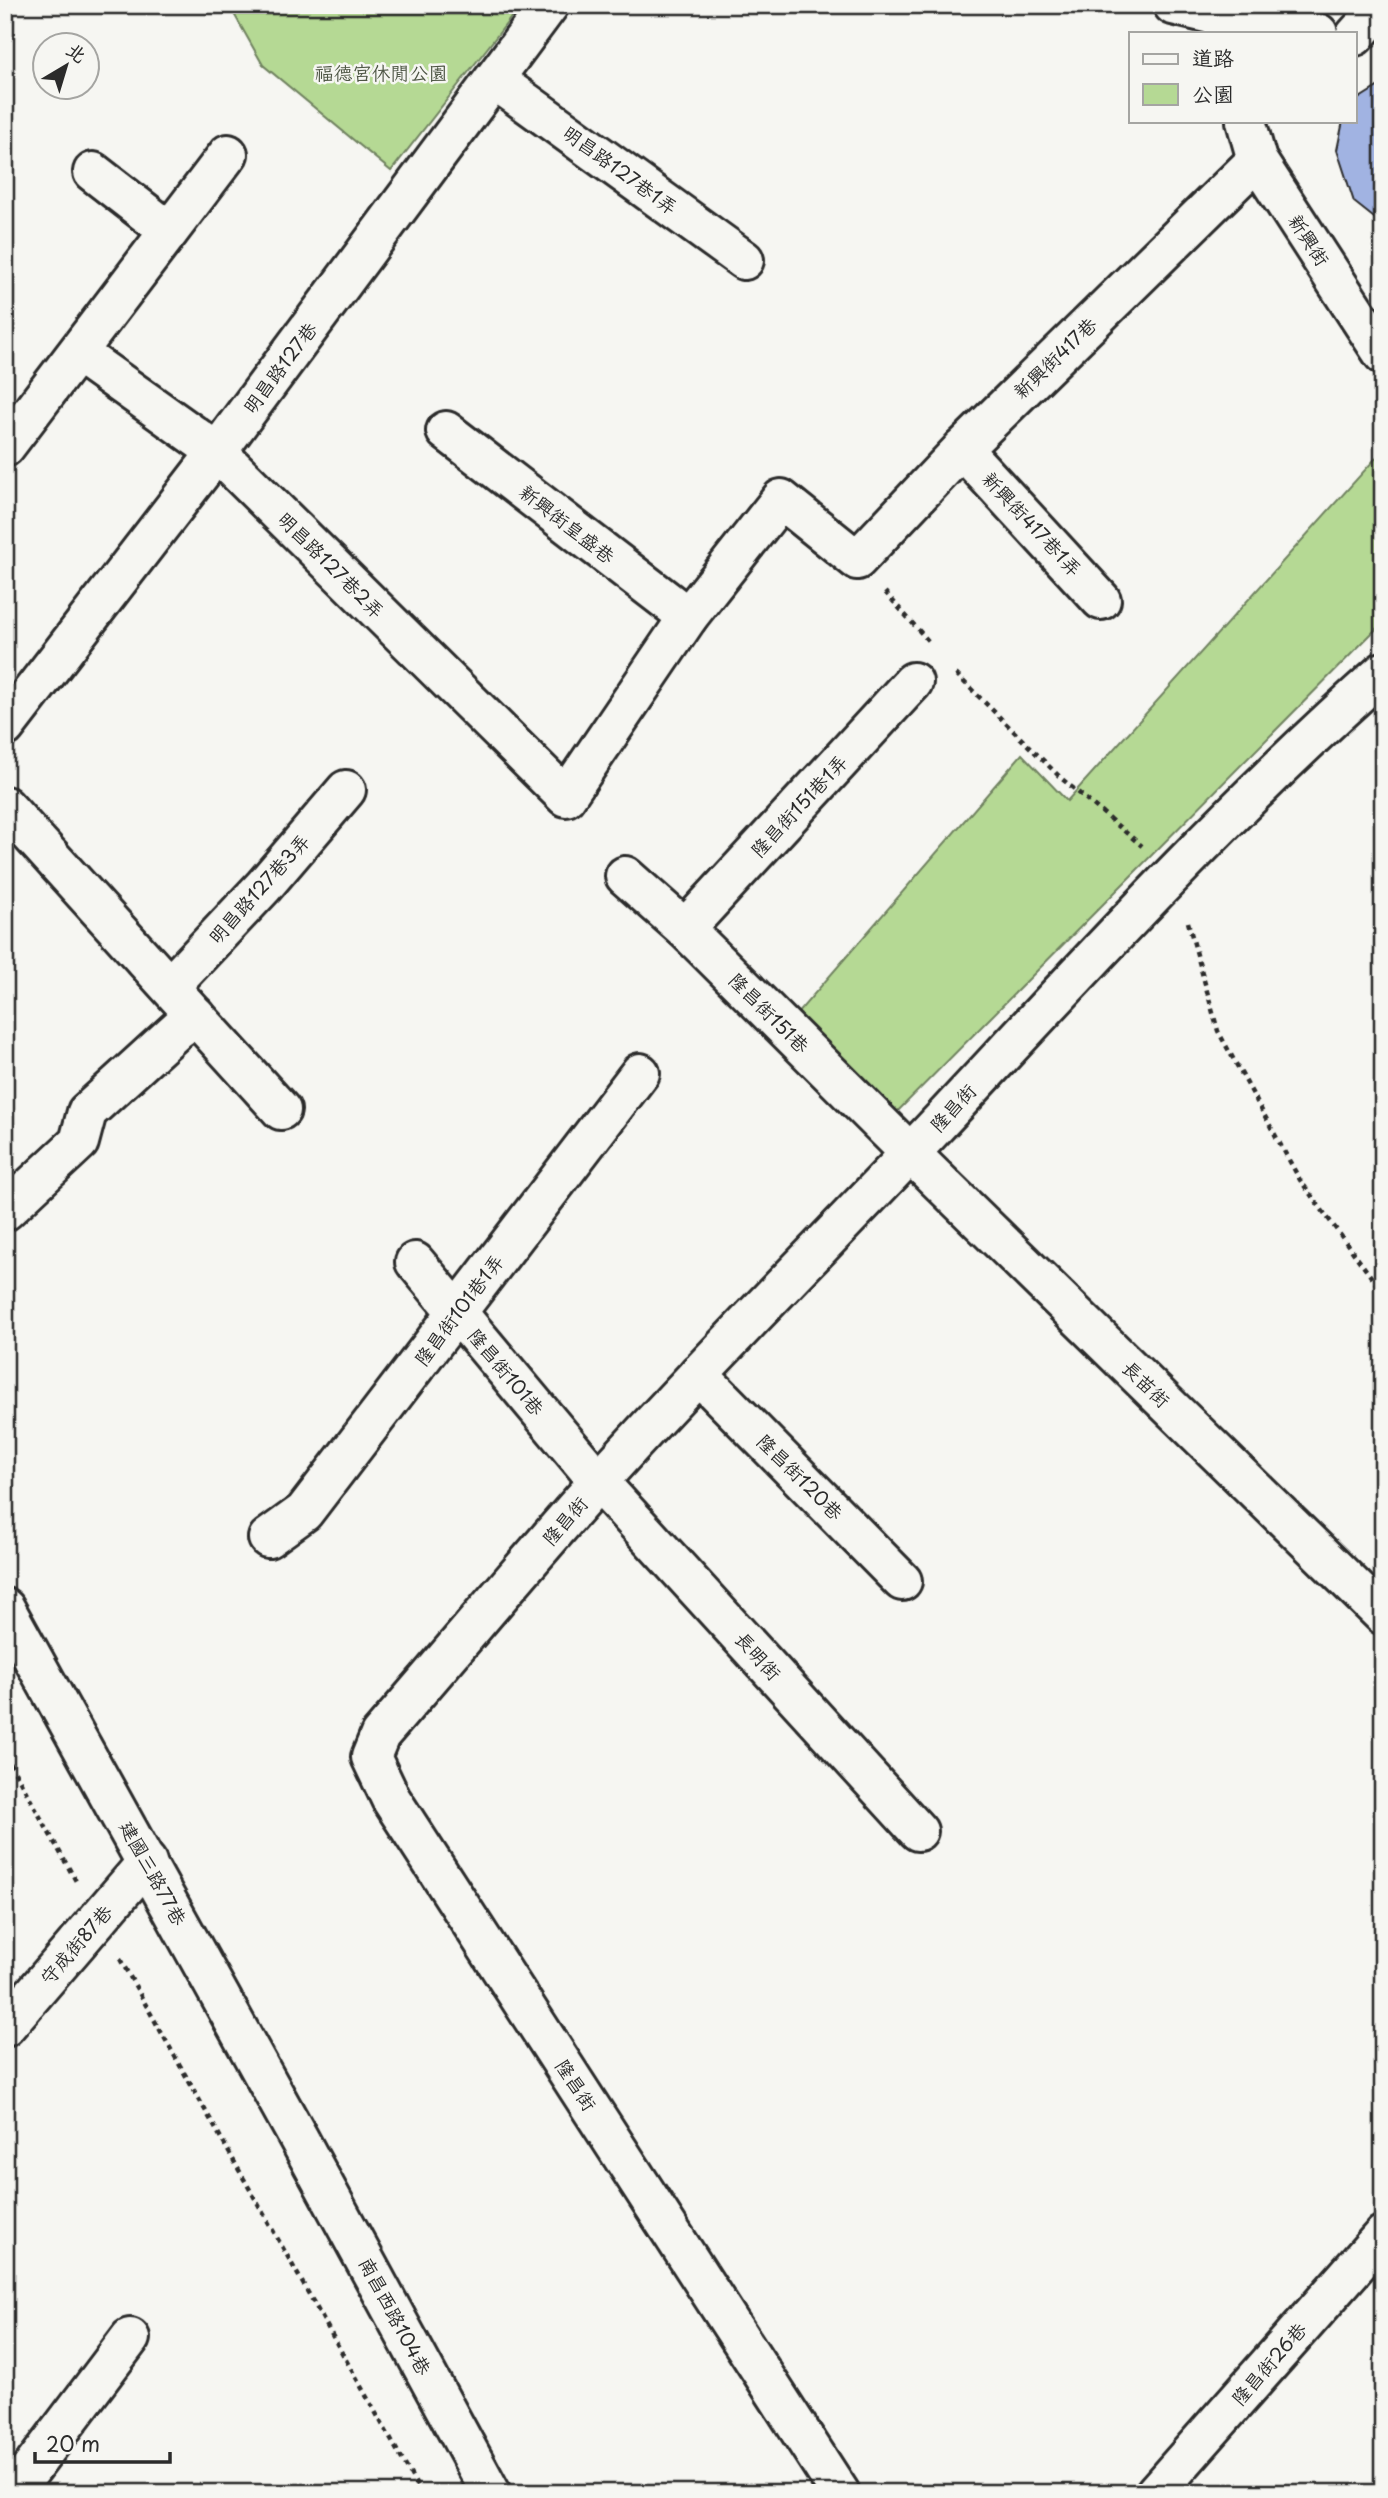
<svg xmlns="http://www.w3.org/2000/svg" width="1388" height="2498" viewBox="0 0 1388 2498" font-family="'Playpen Sans','LXGW WenKai TC',sans-serif">
<style>
.green{fill:#b5d994;stroke:#708260;stroke-width:2}
.building{fill:#a1b3e2;stroke:#2b2b2b;stroke-width:2}
.lines{fill:none;stroke-linecap:round;stroke-linejoin:round}
.minor-casing{stroke:#2b2b2b;stroke-width:44}
.path{stroke:#2b2b2b;stroke-width:4.5;stroke-dasharray:5 5;stroke-linecap:butt}
.minor{stroke:#f6f6f2;stroke-width:38}
.labels{text-anchor:middle;stroke-width:5;stroke-linejoin:round;paint-order:stroke}
.park-label{font-size:19px;fill:#4e5645;stroke:#f6f6f2}
.street-label{font-size:19px;fill:#2b2b2b;stroke:#f6f6f2}
</style>
<rect width="100%" height="100%" fill="#f6f6f2"/>
<filter id="ink" filterUnits="userSpaceOnUse"><feTurbulence type="fractalNoise" baseFrequency=".0143" numOctaves="2"/><feDisplacementMap in="SourceGraphic" scale="14" xChannelSelector="R" yChannelSelector="G"/><feConvolveMatrix kernelMatrix="1 2 1 2 8 2 1 2 1" color-interpolation-filters="sRGB"/></filter>
<g filter="url(#ink)">
<g class="green">
<polygon points="229,5 514,5 517,10 391,171 263,65"/>
<polygon points="1383,450 1383,622 878,1131 783,1030 1022,754 1067,801"/>
</g>
<polygon class="building" points="1379,86 1383,86 1383,225 1354,202 1337,150 1343,121 1355,121 1355,101"/>
<g class="lines">
<defs>
<g id="minor">
<polyline points="1173,5 1215,15 1318,33"/>
<polyline points="1355,36 1383,5"/>
<polyline points="495,80 744,260"/>
<polyline points="1246,121 1257,160 1383,354"/>
<polyline points="93,172 169,231"/>
<polyline points="78,353 217,452 566,797 688,617 781,499 857,560 962,449 1257,160"/>
<polyline points="446,431 688,617"/>
<polyline points="5,447 228,154"/>
<polyline points="962,449 1101,600"/>
<polyline points="5,727 217,452 549,5"/>
<polyline points="5,806 281,1110"/>
<polyline points="625,876 685,929 910,1153 1383,1615"/>
<polyline points="685,929 913,682"/>
<polyline points="170,986 264,886 346,790"/>
<polyline points="5,1211 79,1142 87,1112 178,1029 196,1016"/>
<polyline points="415,1262 599,1482 918,1831"/>
<polyline points="698,1374 902,1581"/>
<polyline points="268,1538 304,1512 640,1073"/>
<polyline points="5,1608 299,2139 491,2493"/>
<polyline points="5,2027 147,1862"/>
<polyline points="13,2493 130,2338"/>
<path d="M 840,2493 L 391,1799 L 371,1757 L 380,1735 C 454,1650 526,1563 601,1479 C 709,1359 824,1245 935,1127 C 1080,972 1223,814 1383,672"/>
<polyline points="1155,2493 1383,2235"/>
</g>
</defs>
<use href="#minor" class="minor-casing"/>
<g class="path">
<polyline points="885,592 930,643"/>
<polyline points="956,674 1061,778 1142,846"/>
<polyline points="1188,922 1218,1031 1300,1180 1383,1293"/>
<polyline points="5,1754 76,1881"/>
<polyline points="120,1959 421,2493"/>
</g>
<use href="#minor" class="minor"/>
</g>
</g>
<g class="labels">
<g class="park-label">
<text x="381" y="80">福德宮休閒公園</text>
</g>
<g class="street-label">
<text transform="translate(620 170) rotate(36)" y="7">明昌路127巷1弄</text>
<text transform="translate(1309 240) rotate(57)" y="7">新興街</text>
<text transform="translate(1055 358) rotate(-44)" y="7">新興街417巷</text>
<text transform="translate(280 368) rotate(-53)" y="7">明昌路127巷</text>
<text transform="translate(567 524) rotate(38)" y="7">新興街皇盛巷</text>
<text transform="translate(1032 524) rotate(47)" y="7">新興街417巷1弄</text>
<text transform="translate(331 565) rotate(45)" y="7">明昌路127巷2弄</text>
<text transform="translate(799 806) rotate(-47)" y="7">隆昌街151巷1弄</text>
<text transform="translate(259 889) rotate(-48)" y="7">明昌路127巷3弄</text>
<text transform="translate(769 1013) rotate(45)" y="7">隆昌街151巷</text>
<text transform="translate(953 1108) rotate(-47)" y="7">隆昌街</text>
<text transform="translate(459 1310) rotate(-53)" y="7">隆昌街101巷1弄</text>
<text transform="translate(506 1372) rotate(50)" y="7">隆昌街101巷</text>
<text transform="translate(1146 1384) rotate(44)" y="7">長苗街</text>
<text transform="translate(800 1477) rotate(45)" y="7">隆昌街120巷</text>
<text transform="translate(565 1521) rotate(-49)" y="7">隆昌街</text>
<text transform="translate(758 1656) rotate(48)" y="7">長明街</text>
<text transform="translate(153 1873) rotate(61)" y="7">建國三路77巷</text>
<text transform="translate(76 1945) rotate(-49)" y="7">守成街87巷</text>
<text transform="translate(576 2085) rotate(57)" y="7">隆昌街</text>
<text transform="translate(395 2316) rotate(62)" y="7">南昌西路104巷</text>
<text transform="translate(1269 2364) rotate(-49)" y="7">隆昌街26巷</text>
</g>
</g>
<rect width="1388" height="2498" fill="none" stroke="#f6f6f2" stroke-width="28"/>
<rect x="14" y="14" width="1360" height="2470" fill="none" stroke="#2b2b2b" stroke-width="2.5" filter="url(#ink)"/>
<rect x="1129" y="32" width="228" height="91" fill="#f6f6f2" stroke="#a5a5a2" stroke-width="2"/>
<rect x="1143" y="54" width="35" height="10" fill="#f6f6f2" stroke="#a5a5a2" stroke-width="2"/>
<text x="1192" y="66" font-size="21" fill="#2b2b2b">道路</text>
<rect x="1143" y="84" width="35" height="21" fill="#b5d994" stroke="#a5a5a2" stroke-width="2"/>
<text x="1192" y="102" font-size="21" fill="#2b2b2b">公園</text>
<g transform="translate(66 66) rotate(38)"><circle r="33" fill="#f6f6f2" stroke="#a5a5a2" stroke-width="2"/>
<path d="M0-5L12 26L0 18L-12 26Z" fill="#2b2b2b"/>
<text y="-10" font-size="19" font-weight="bold" text-anchor="middle" fill="#2b2b2b">北</text>
</g>
<path d="M35 2452v10h135v-10" fill="none" stroke="#2b2b2b" stroke-width="3.5"/>
<text x="46" y="2452" font-size="21" fill="#2b2b2b" stroke="#f6f6f2" stroke-width="5" paint-order="stroke">20 m</text>
</svg>
